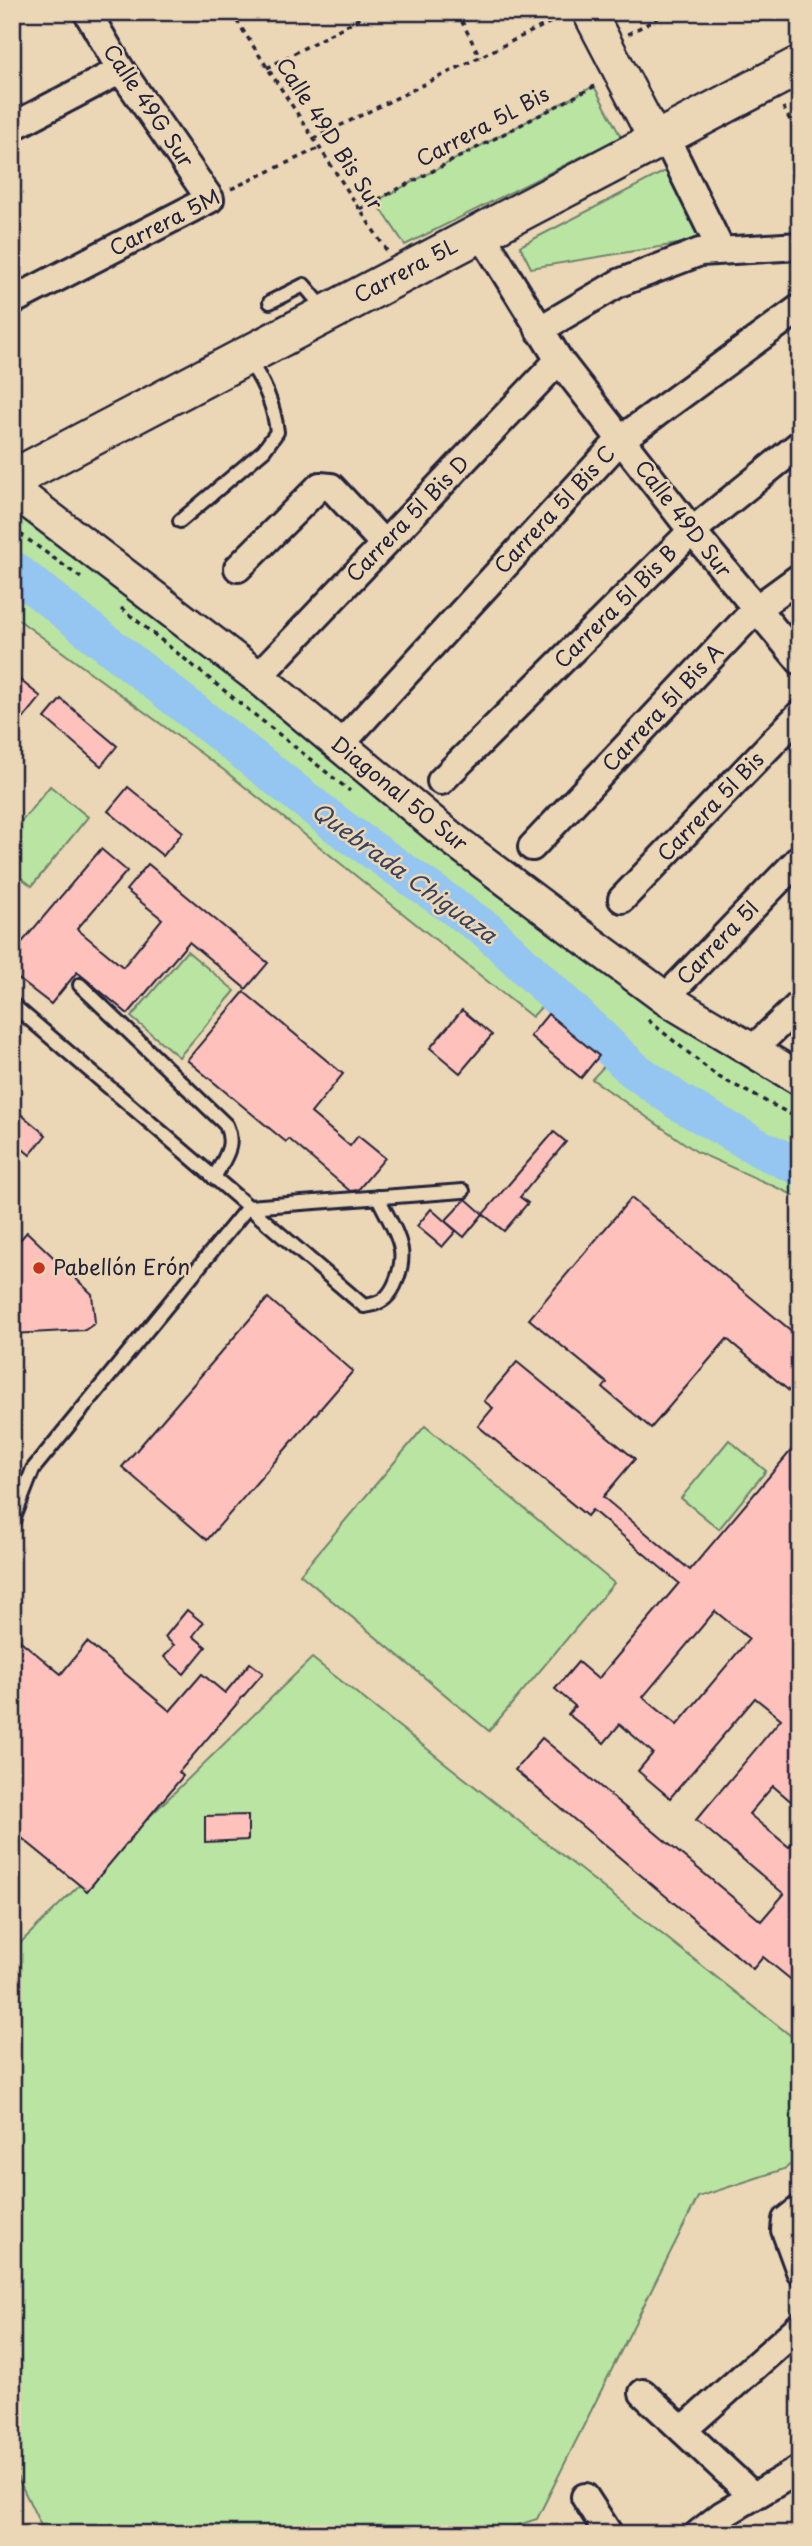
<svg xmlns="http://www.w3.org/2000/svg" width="812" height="2546" viewBox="0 0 812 2546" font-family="'Playpen Sans',sans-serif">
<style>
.green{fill:#bae4a1;stroke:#6e836e;stroke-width:2}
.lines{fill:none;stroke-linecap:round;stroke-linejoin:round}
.river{stroke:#95c5f1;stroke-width:38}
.building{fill:#fec1bc;stroke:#22223b;stroke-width:2;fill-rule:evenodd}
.service-casing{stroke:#22223b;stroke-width:18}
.minor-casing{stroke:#22223b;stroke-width:32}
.tertiary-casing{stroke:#22223b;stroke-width:37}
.secondary-casing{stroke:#22223b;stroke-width:42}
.path{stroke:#22223b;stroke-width:3.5;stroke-dasharray:5 5;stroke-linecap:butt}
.service{stroke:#ebd6b5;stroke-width:12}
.minor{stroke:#ebd6b5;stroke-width:26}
.tertiary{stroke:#ebd6b5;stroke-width:32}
.secondary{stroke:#ebd6b5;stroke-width:37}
.poi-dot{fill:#c8321e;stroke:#ebd6b5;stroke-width:2.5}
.labels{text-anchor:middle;stroke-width:5;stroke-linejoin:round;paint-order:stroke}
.street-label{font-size:21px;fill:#22223b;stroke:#ebd6b5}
.poi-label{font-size:21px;fill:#22223b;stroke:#ebd6b5;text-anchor:start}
.water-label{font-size:23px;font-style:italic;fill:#39435f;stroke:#ebd6b5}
</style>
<rect width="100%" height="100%" fill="#ebd6b5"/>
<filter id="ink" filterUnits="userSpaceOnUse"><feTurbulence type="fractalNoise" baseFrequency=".0143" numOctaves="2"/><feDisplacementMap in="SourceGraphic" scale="14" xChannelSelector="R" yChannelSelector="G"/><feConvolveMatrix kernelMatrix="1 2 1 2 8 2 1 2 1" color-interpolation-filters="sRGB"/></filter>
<g filter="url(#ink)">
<g class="green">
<polygon points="594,86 621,137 405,245 376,201"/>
<polygon points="671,168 708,239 531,268 520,246"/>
<polygon points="12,503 800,1088 800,1198 697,1152 592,1079 609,1061 547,1001 532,1017 225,771 12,615"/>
<polygon points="50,786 88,817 32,886 12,871 12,833"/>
<polygon points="187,951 235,991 179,1057 131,1017"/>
<polygon points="425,1426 614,1583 489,1731 300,1574"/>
<polygon points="729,1440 766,1471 719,1529 681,1498"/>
<polygon points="312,1658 800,2043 800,2158 784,2169 698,2197 537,2519 491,2534 45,2534 12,2466 12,1951"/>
</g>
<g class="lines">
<polyline class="river" points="12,569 341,828 488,931 633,1069 679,1102 761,1149 800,1167"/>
</g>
<g class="building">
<polygon points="20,680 41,697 12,733 12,690"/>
<polygon points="61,699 117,746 101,766 45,718"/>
<polygon points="128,787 183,832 163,856 108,811"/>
<polygon points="101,849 127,871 77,929 123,967 162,919 126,890 148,864 268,963 246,989 189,942 128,1014 77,972 51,1004 12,974 12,954"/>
<polygon points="244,992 343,1074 311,1113 350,1146 358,1136 385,1158 358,1190 350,1191 289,1139 286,1142 187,1060"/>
<polygon points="462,1010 492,1035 460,1073 430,1048"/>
<polygon points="548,1014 599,1056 581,1078 530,1036"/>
<polygon points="12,1107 46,1135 30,1155 12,1140"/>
<polygon points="554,1132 566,1142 520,1197 528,1203 504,1231 483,1214"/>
<polygon points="631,1198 800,1338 800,1400 727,1339 651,1428 603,1388 607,1383 529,1319"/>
<polygon points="466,1199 483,1214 464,1237 445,1221"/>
<polygon points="431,1209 456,1231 442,1247 417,1226"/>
<polygon points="27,1232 92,1294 95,1323 85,1330 12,1334 12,1249"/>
<polygon points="268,1298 353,1371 207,1540 122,1467"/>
<path d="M 517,1362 L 635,1459 L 603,1497 L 690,1570 L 800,1440 L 800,1645 L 791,1655 L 800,1662 L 800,1809 L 773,1786 L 749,1814 L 789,1847 L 800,1835 L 800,1987 L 763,1957 L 753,1969 L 515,1770 L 542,1738 L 761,1921 L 784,1894 L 696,1820 L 781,1719 L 755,1698 L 670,1798 L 638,1771 L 653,1753 L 620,1724 L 604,1743 L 568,1714 L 575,1706 L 555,1689 L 578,1662 L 598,1679 L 679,1583 L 592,1510 L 587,1516 L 478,1426 L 493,1408 L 484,1401 ZM 715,1611 L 749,1639 L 677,1725 L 643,1697 Z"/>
<polygon points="187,1610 203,1623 193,1636 206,1647 184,1674 164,1657 174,1645 165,1637"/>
<polygon points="12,1634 61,1674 87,1642 170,1711 202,1674 225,1693 250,1663 263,1673 179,1772 183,1776 87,1891 12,1830"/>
<polygon points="248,1815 248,1840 205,1842 205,1816"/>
</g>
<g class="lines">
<defs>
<g id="service">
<polyline points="270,302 304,285 325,310"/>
<path d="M 180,521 L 264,450 L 277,432 C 274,405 263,380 247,358"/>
<path d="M 80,985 L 226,1125 C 236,1147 224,1158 214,1178"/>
<path d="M 12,1004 L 364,1306 C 379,1304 387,1300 394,1286 C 412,1248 394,1232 378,1197"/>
<polyline points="12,1523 33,1469 248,1207 463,1191"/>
</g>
<g id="minor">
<polyline points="12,127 121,70"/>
<polyline points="664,134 721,250"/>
<polyline points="480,232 559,360 692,531 800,661"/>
<polyline points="12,301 210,199 121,70 87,12"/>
<polyline points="539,330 619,283 700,252 800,246"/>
<polyline points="238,568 320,486 331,487 384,544"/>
<polyline points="258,677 559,360"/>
<polyline points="340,745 620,440 800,308"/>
<polyline points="441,781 692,531 800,444"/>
<polyline points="532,847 756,609 800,577"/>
<polyline points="622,899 800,714"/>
<polyline points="665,998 800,858"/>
<polyline points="751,1051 800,1004"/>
<polyline points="800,2209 786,2220 785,2230 800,2271"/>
<polyline points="643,2393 753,2496"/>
<polyline points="683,2430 800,2326"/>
<polyline points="585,2497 609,2534"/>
<polyline points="698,2534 722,2515 800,2469"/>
</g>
<g id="tertiary">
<polyline points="589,12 655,139"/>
<polyline points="12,489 258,677 450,837 584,938 665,998 800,1079"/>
</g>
<polyline id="secondary" points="12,479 800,65"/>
</defs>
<use href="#service" class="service-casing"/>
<use href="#minor" class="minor-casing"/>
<use href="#tertiary" class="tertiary-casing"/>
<use href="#secondary" class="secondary-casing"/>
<g class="path">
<polyline points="231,12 387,251"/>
<polyline points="457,12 480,57"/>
<polyline points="628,34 669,12"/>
<polyline points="267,68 371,12"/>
<polyline points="783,107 800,139"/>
<polyline points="313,139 565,15"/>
<polyline points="231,189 319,148"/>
<polyline points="360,209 597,85"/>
<polyline points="12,528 84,580"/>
<polyline points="121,608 350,791"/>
<polyline points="648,1020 717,1076 800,1119"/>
</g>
<use href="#service" class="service"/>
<use href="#minor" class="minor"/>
<use href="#tertiary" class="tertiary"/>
<use href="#secondary" class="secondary"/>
</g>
</g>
<circle class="poi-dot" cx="39" cy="1268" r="7"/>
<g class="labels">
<g class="street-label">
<text transform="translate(148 106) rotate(56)" y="7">Calle 49G Sur</text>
<text transform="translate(483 127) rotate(-28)" y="7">Carrera 5L Bis</text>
<text transform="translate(329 134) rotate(57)" y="7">Calle 49D Bis Sur</text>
<text transform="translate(165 223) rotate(-27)" y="7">Carrera 5M</text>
<text transform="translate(406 271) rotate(-28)" y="7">Carrera 5L</text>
<text transform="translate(555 510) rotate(-47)" y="7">Carrera 5I Bis C</text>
<text transform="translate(408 519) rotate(-46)" y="7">Carrera 5I Bis D</text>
<text transform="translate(683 519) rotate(52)" y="7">Calle 49D Sur</text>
<text transform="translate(616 607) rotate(-45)" y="7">Carrera 5I Bis B</text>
<text transform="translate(663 708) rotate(-47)" y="7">Carrera 5I Bis A</text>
<text transform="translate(399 794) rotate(39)" y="7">Diagonal 50 Sur</text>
<text transform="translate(711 807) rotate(-46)" y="7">Carrera 5I Bis</text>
<text transform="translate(718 943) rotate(-46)" y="7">Carrera 5I</text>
</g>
<g class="poi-label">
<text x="53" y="1275">Pabellón Erón</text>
</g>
<g class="water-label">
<text transform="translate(404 873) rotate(36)" y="8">Quebrada Chiguaza</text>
</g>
</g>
<rect width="812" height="2546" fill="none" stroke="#ebd6b5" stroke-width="42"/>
<rect x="21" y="21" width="770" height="2504" fill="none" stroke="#22223b" stroke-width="2.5" filter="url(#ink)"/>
</svg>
